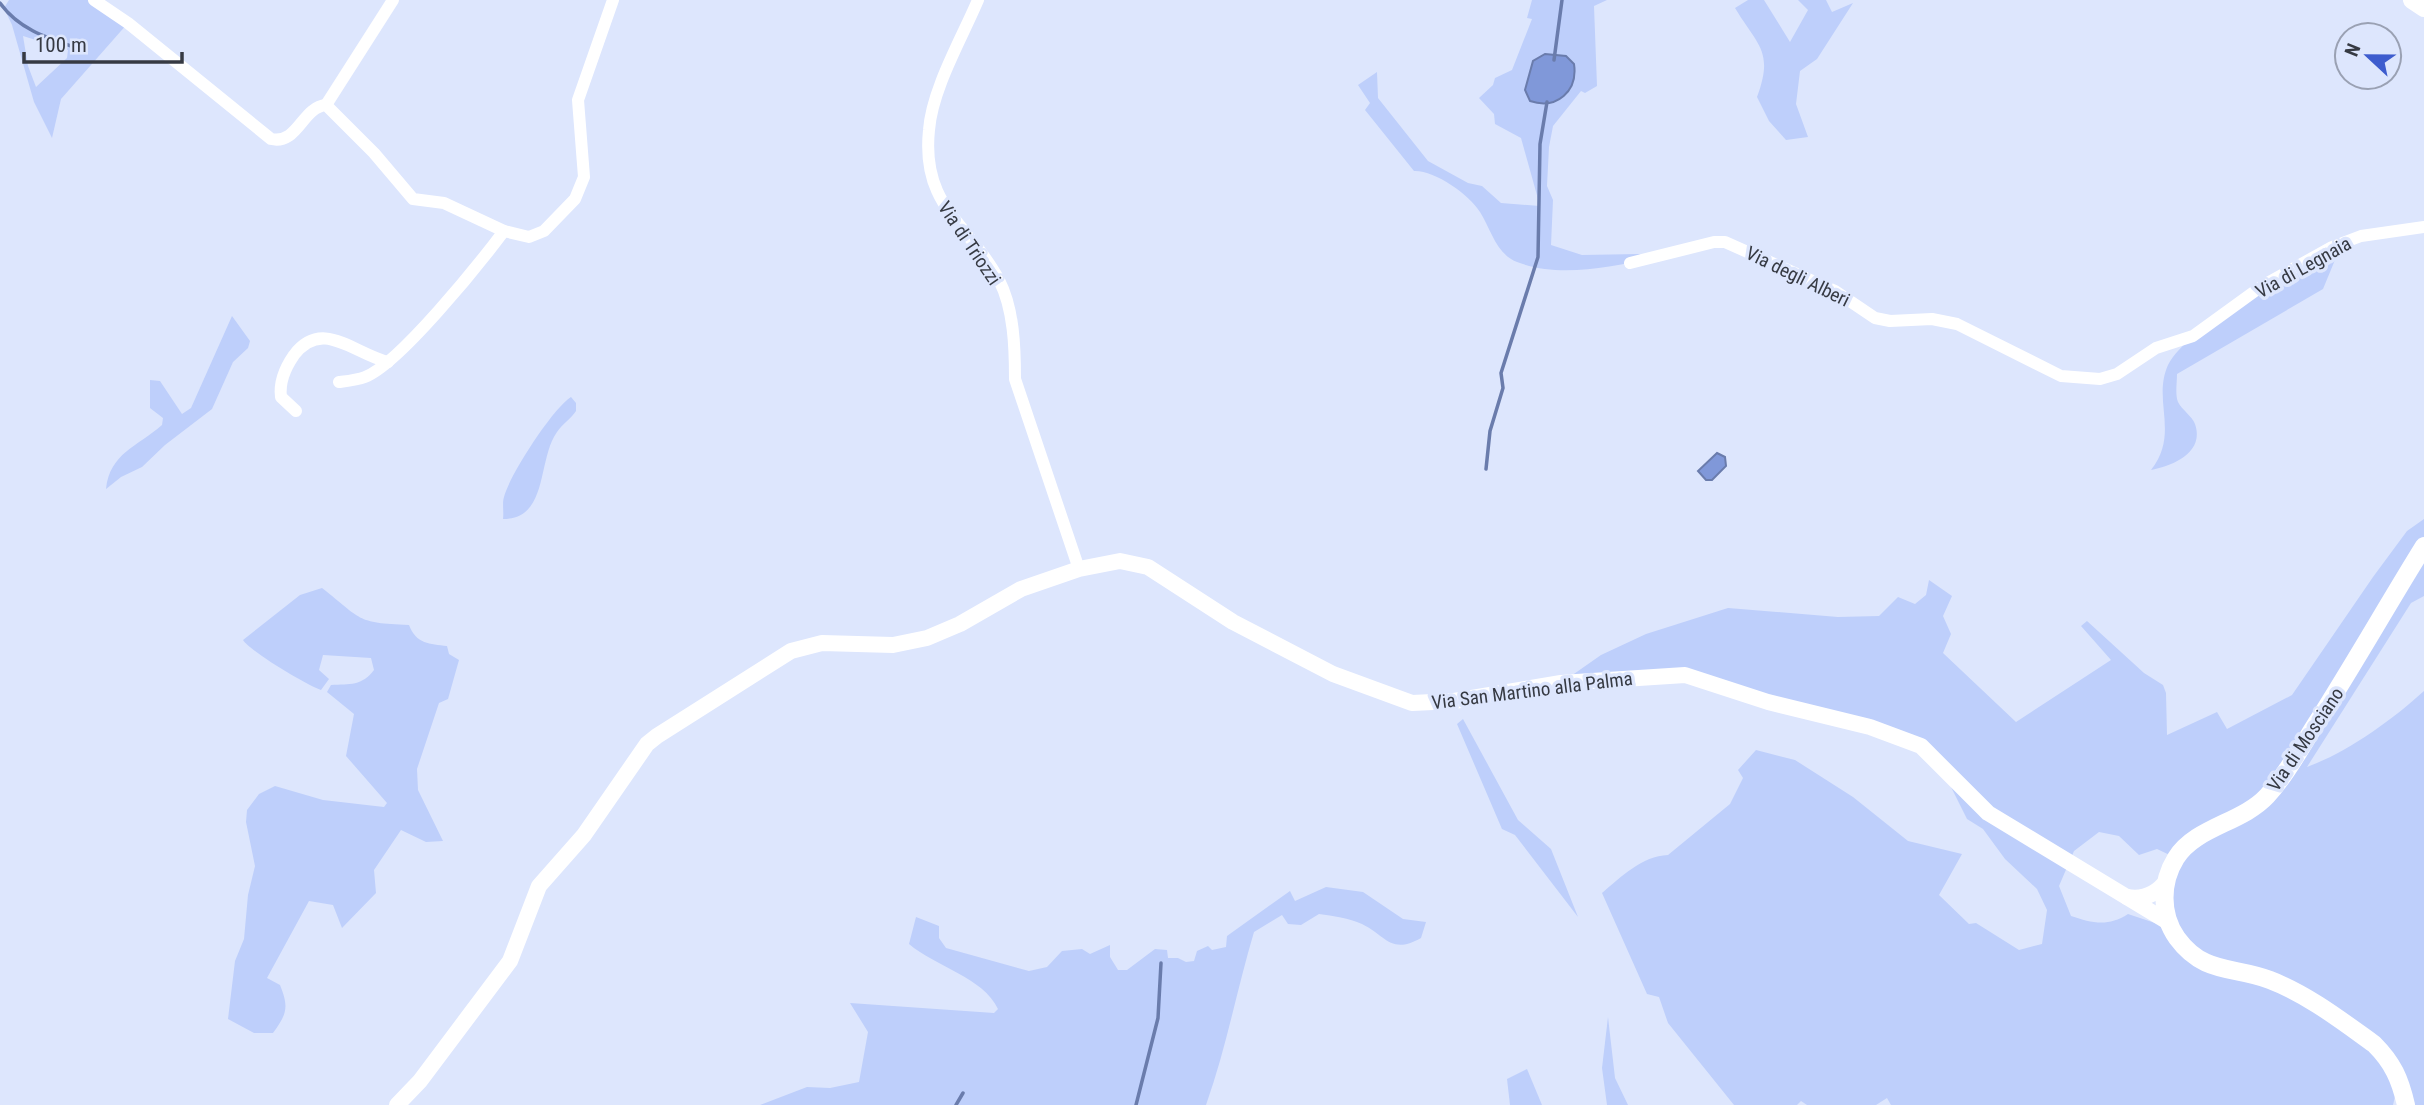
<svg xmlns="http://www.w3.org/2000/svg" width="2424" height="1105" viewBox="0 0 2424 1105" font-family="'Roboto Condensed',sans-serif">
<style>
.green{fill:#becffb;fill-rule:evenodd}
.water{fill:#8098d9;stroke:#6a7cac;stroke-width:2}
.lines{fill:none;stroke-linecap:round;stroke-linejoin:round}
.stream{stroke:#6a7cac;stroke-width:3.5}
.minor{stroke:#fff;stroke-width:12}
.tertiary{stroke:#fff;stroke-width:16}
.secondary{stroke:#fff;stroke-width:18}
.labels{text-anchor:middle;stroke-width:7;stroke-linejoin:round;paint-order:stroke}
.street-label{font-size:19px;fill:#363a43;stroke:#dde6fd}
</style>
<rect width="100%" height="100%" fill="#dde6fd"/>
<g class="green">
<path d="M 9,0 L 94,0 L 128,23 L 61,99 L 52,138 L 34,102 L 12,25 L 4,8 ZM 23,36 L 68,50 L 67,58 L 36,87 L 28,66 Z"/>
<path d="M 1532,0 L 1607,0 L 1594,6 L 1597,86 L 1585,93 L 1581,91 L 1553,126 L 1549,147 L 1547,186 L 1553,200 L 1551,245 L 1582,255 L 1639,254 L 1650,259 C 1609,267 1558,278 1517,262 C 1496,254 1491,229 1480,212 C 1469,194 1434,170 1414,171 L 1365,110 L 1370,103 L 1358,85 L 1377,72 L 1378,98 L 1428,161 L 1468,183 L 1482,186 L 1501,203 L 1540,206 L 1521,138 L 1495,124 L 1494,114 L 1479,98 L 1493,85 L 1495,78 L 1512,70 L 1532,19 L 1527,18 Z"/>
<path d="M 1748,0 L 1764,0 L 1790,42 L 1808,10 L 1798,0 L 1826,0 L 1832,12 L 1853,3 L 1817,59 L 1800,71 L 1796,104 L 1808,137 L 1786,140 L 1769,121 L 1757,97 C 1774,51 1758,46 1735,8 Z"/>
<path d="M 2342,243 L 2323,289 L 2177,374 C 2177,383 2175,395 2178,402 C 2182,410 2192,416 2195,424 C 2205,453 2172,466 2151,470 C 2180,433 2152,401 2168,365 C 2174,353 2184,345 2193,336 Z"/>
<path d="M 232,316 L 250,341 L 248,348 L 233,362 L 212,409 L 165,445 L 142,467 L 121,477 L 106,489 C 110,453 137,447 162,425 L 163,418 L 150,408 L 150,380 L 160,381 L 182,414 L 191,408 Z"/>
<path d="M 571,397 L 576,403 L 576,411 C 571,419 562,424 557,432 C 537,460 549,519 503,519 C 504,512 502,503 504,497 C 509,476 553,408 571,397 Z"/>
<path d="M 2424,519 L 2424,596 L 2411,603 L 2307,767 C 2348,752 2392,720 2424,691 L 2424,1105 L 2406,1105 L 2399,1080 L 2393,1105 L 1891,1105 L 1887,1098 L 1876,1105 L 1807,1105 L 1801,1101 L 1797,1105 L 1734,1105 L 1668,1023 L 1659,997 L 1647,994 L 1602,893 C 1621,877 1642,856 1668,855 L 1730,804 L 1743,778 L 1738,770 L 1756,750 L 1795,760 L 1853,797 L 1908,841 L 1962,854 L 1939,895 L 1969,924 L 1976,923 L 2019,950 L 2042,944 L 2047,910 L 2037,889 L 2005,859 L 1983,829 L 1967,819 L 1936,757 L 1712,682 L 1561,683 L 1601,655 L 1646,634 L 1728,608 L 1838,617 L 1879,616 L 1898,597 L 1915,604 L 1926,595 L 1929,580 L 1952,596 L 1943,616 L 1951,634 L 1943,653 L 2016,722 L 2111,660 L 2081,626 L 2087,621 L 2144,673 L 2163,685 L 2166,693 L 2167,735 L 2217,712 L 2227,729 L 2292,695 L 2373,577 L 2407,531 ZM 2099,832 L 2119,836 L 2139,855 L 2157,849 L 2176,858 L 2167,927 L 2128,914 C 2108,927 2092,923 2071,916 L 2059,886 L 2074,851 Z"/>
<path d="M 322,588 C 362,619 355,623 409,625 C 416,644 430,644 447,646 L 449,654 L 459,660 L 448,699 L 439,703 L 417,769 L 418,790 L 443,841 L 426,842 L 401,830 L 374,870 L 376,893 L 342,928 L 333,905 L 309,901 L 267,978 L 280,985 C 289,1007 287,1014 273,1033 L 254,1033 L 228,1019 L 235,961 L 244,939 L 248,895 L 255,866 L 246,822 L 247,810 L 259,794 L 275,786 L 323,800 L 384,807 L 387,803 L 346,756 L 354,714 L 327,692 L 331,685 C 350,684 362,686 374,670 L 371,658 L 323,655 L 319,670 L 329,679 L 321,690 C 307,685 251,652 243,640 L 300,595 Z"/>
<polygon points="1463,719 1518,820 1551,849 1578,917 1515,835 1502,829 1457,724"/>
<path d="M 1326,887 L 1363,892 L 1403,919 L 1426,922 L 1421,938 C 1391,955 1386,936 1362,924 C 1349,918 1333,916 1319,914 L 1301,925 L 1288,924 L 1282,915 L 1254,932 C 1237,989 1226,1049 1206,1105 L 760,1105 L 807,1087 L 830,1088 L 859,1082 L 868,1032 L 850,1003 L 994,1013 L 998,1009 C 983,977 936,967 909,944 L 916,917 L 939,926 L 939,938 L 946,948 L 1029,971 L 1047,967 L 1062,951 L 1082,949 L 1090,954 L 1110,945 L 1110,957 L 1118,970 L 1127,970 L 1155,949 L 1167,950 L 1168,958 L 1178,958 L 1186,962 L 1194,961 L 1197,951 L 1208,946 L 1212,950 L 1226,947 L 1227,936 L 1290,891 L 1295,901 Z"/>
<polygon points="1608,1017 1615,1078 1628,1105 1607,1105 1602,1068"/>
<polygon points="1527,1069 1542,1105 1510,1105 1507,1079"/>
</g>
<g class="water">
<path d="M 1545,54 L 1566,56 L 1574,64 C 1578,91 1557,110 1530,101 L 1525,90 L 1533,61 Z"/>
<polygon points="1717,453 1725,457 1726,466 1712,480 1706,480 1698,471"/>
</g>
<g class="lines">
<g class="stream">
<path d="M 0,3 C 20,31 51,39 83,50"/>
<polyline points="1554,60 1562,0"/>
<polyline points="1486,469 1490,431 1503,388 1501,373 1538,257 1540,144 1547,102"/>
<polyline points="956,1105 963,1093"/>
<polyline points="1136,1105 1158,1018 1161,963"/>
</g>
<g class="minor">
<path d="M 94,0 L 128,23 L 271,139 C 298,145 302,107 326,105 L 374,153 L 413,199 L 444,203 L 504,231 L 529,237 L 544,231 L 575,199 L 584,177 L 578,100 L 613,0"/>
<path d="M 978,0 C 962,38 932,89 929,130 C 921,207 969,223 999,280 C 1014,309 1015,348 1015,379 L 1079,569"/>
<polyline points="326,105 393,0"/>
<polyline points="1630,263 1714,242 1725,242 1835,291 1875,318 1890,321 1932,319 1957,324 2061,376 2100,379 2117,374 2156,348 2193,336 2262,286 2332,247 2361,236 2424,227"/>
<path d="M 339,382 C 347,381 357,380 365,377 C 399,364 480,263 504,231"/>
<path d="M 296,411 L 281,397 C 279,382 285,368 294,355 C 322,318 353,353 388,362"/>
</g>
<g class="tertiary">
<path d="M 2127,897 C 2144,900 2157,894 2167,880"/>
<polyline points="397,1105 420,1081 510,961 539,886 584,835 647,744 657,736 791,651 822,643 893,645 927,638 960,624 1021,589 1079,569 1120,561 1148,567 1233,622 1333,674 1412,703 1454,701 1561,683 1685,675 1768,702 1870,727 1921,746 1988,813 2168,922"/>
</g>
<g class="secondary">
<polyline points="2412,0 2424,8"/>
<path d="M 2406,1105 C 2400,1079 2393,1063 2374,1044 C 2342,1021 2307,994 2270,980 C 2234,966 2204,975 2177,938 C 2160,914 2161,882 2176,858 C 2195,827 2242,823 2267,796 C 2287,774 2301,747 2317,722 C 2354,664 2388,604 2424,546"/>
</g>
</g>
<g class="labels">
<g class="street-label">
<text transform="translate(970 243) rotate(56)" y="7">Via di Triozzi</text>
<text transform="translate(2303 267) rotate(-29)" y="7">Via di Legnaia</text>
<text transform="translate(1798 276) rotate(26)" y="7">Via degli Alberi</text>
<text transform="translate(1532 690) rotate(-7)" y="7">Via San Martino alla Palma</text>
<text transform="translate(2305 739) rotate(-56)" y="7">Via di Mosciano</text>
</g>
</g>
<g transform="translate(2368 56) rotate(292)"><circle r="33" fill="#dde6fd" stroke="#9aa1b3" stroke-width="2"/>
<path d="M0-5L12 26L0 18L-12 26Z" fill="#3d5cce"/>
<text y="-10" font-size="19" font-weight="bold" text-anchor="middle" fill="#363a43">N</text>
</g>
<path d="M24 52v10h158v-10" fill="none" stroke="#363a43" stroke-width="3.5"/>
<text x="35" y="52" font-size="21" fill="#363a43" stroke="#dde6fd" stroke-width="5" paint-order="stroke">100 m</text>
</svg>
